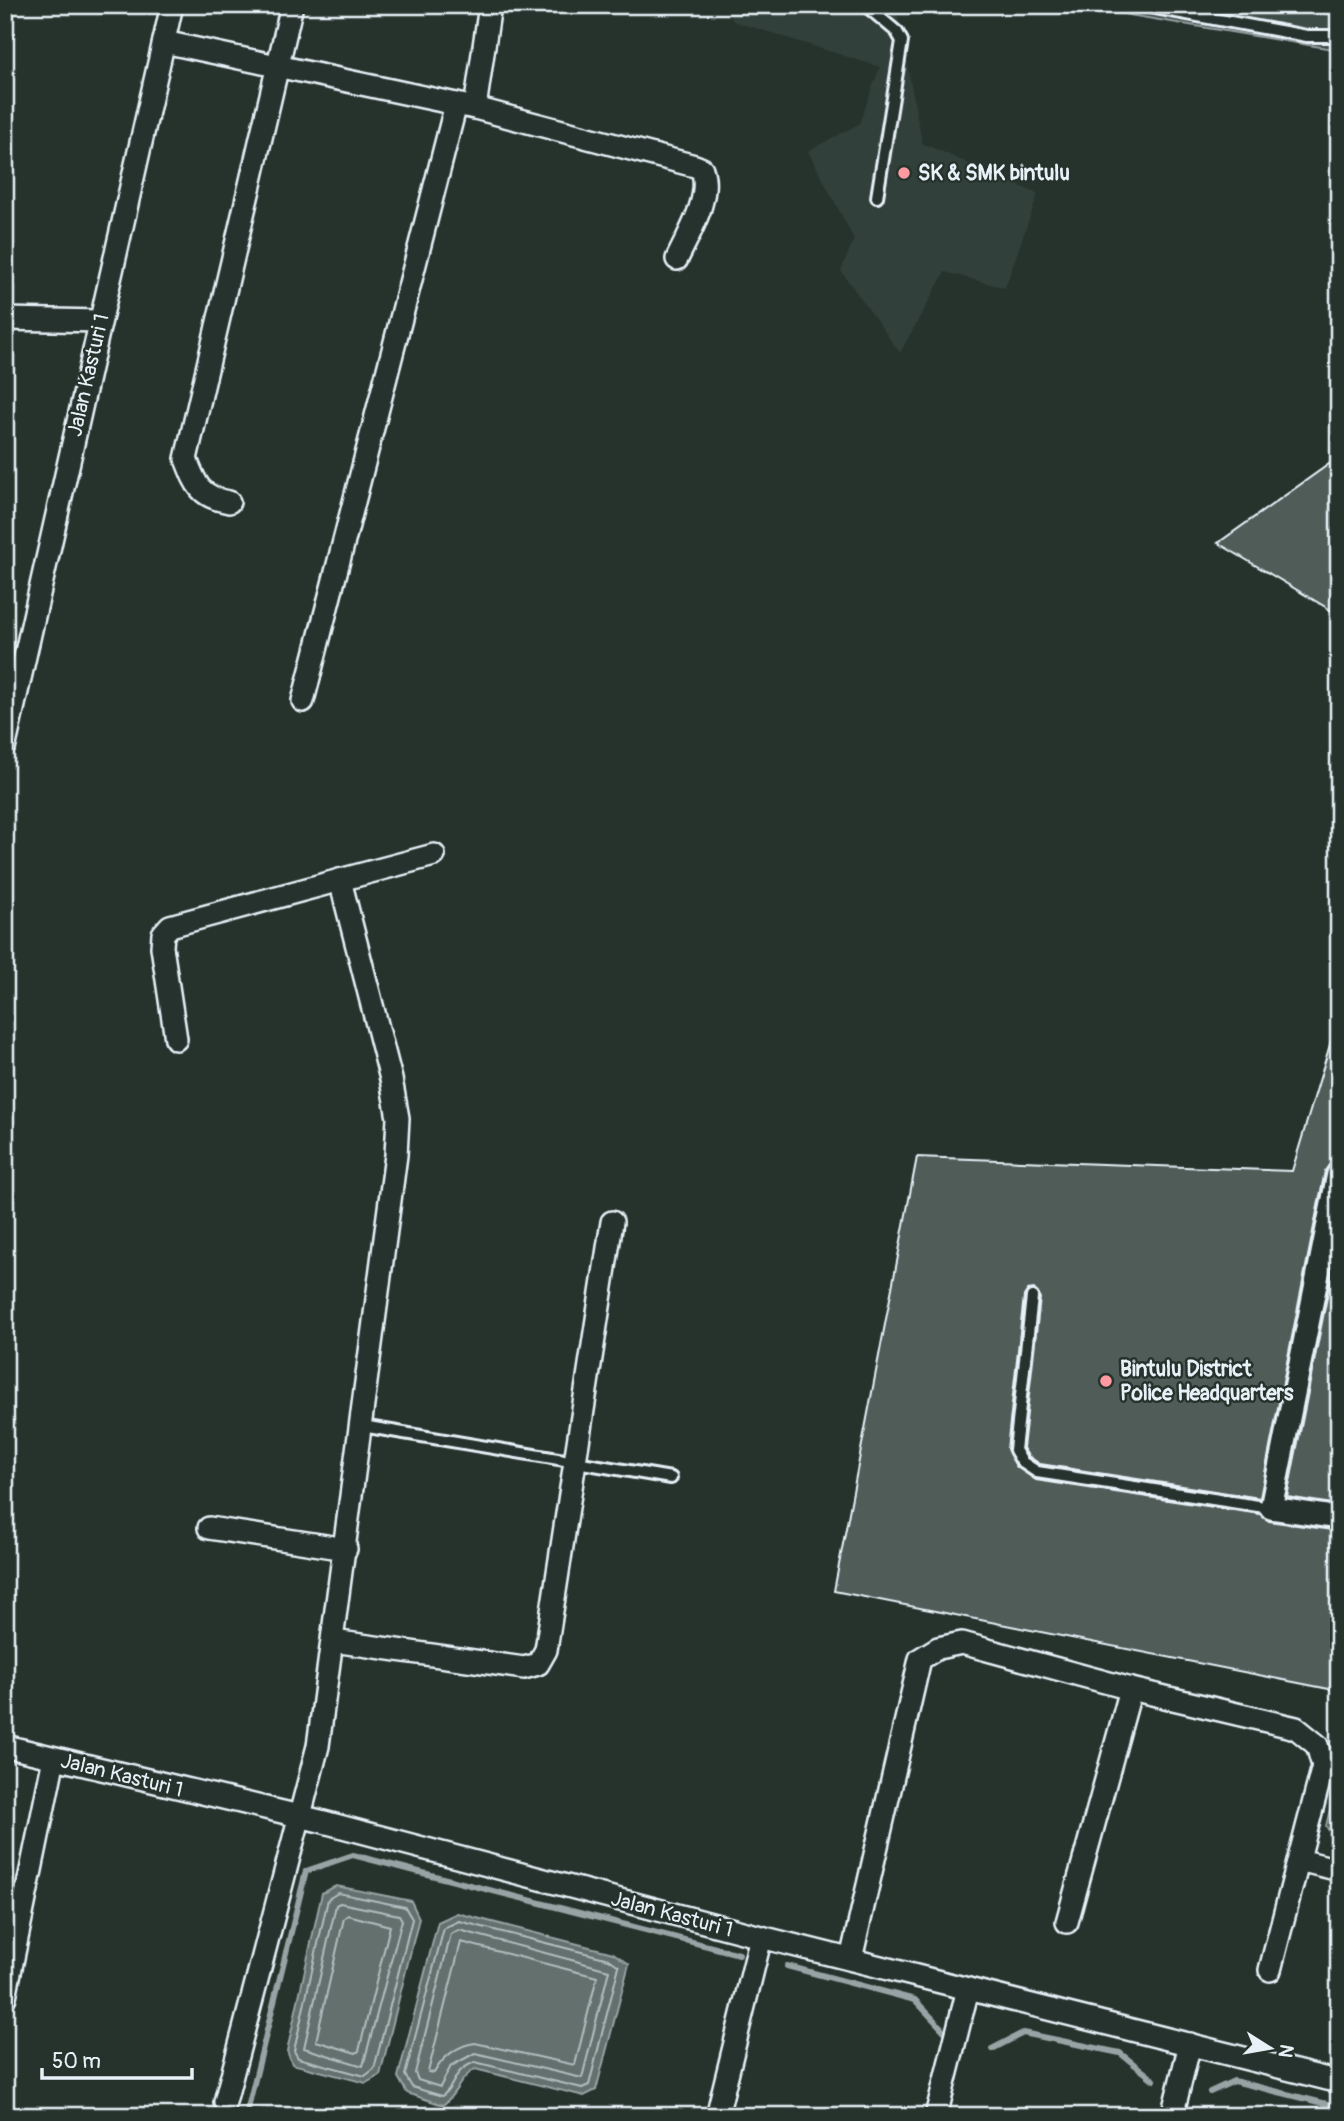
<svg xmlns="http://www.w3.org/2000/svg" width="1344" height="2121" viewBox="0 0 1344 2121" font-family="Pangolin,sans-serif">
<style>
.built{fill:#333f3a}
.green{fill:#3e4b47;stroke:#939ea0;stroke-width:2}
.water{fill:#636f6d;stroke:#98a3a5;stroke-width:2}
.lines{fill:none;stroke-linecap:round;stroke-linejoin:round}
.shore{stroke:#b3bdc0;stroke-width:2}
.stream{stroke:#98a3a5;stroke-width:6}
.building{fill:#505c59;stroke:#e8f1f8;stroke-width:2}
.service-casing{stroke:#e8f1f8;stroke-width:16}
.minor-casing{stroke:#e8f1f8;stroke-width:26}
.service{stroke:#26332d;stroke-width:10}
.minor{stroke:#26332d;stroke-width:21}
.poi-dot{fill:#ff9aa2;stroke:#26332d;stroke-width:2.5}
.labels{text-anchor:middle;stroke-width:5;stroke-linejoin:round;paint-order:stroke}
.poi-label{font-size:21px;font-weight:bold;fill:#e8f1f8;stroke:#26332d;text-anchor:start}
.street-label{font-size:21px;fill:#e8f1f8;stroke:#26332d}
</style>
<rect width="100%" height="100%" fill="#26332d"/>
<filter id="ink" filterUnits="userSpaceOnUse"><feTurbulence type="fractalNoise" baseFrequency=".0143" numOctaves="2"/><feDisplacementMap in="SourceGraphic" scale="14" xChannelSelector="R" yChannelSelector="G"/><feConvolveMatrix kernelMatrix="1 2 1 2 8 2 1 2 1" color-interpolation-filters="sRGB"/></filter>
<g filter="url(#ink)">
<polygon class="built" points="725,5 896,5 922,143 1038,194 1005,288 945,272 900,353 841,271 854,239 808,151 859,124 880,67 733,21"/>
<g class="green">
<polygon points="1070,5 1339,5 1339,50"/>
<polygon points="1339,1772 1339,1845 1326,1826"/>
</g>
<g class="water">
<polygon points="336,1886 411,1901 419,1918 380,2075 366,2083 292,2064 287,2051 322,1893"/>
<path d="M 457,1913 L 613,1953 L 629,1964 L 596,2090 L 584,2096 L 475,2069 C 459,2079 457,2093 443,2105 L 407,2093 L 398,2077 L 438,1922 Z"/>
</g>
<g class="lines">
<g class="shore">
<polygon points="338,1893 405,1907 412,1919 374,2069 365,2076 298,2058 294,2051 328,1899"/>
<polygon points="340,1903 399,1915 402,1920 363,2066 304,2048 336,1905"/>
<polygon points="348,1915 390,1926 359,2051 356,2053 316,2041 344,1918"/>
<path d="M 459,1921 L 609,1959 L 619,1966 L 589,2085 L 582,2088 L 475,2062 C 450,2072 458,2084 442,2096 L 412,2087 L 405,2075 L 444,1928 Z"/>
<polygon points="459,1930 609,1970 582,2078 475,2053 451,2066 440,2087 418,2080 415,2073 451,1934"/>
<path d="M 461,1942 L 597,1977 L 575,2065 L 475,2043 C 457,2045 442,2058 434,2073 L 428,2072 Z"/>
</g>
<g class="stream">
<polyline points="787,1966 915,2000 950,2037"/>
<polyline points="992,2049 1023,2033 1120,2053 1154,2080"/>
<polyline points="1210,2092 1234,2081 1339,2107"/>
<polyline points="246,2116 306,1871 353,1855 739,1954"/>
</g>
</g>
<g class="building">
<polygon points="1339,457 1339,615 1218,543"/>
<polygon points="1335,1028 1339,1029 1339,1161 1329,1165 1325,1171 1260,1498 1040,1464 1028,1456 1023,1448 1040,1298 1034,1289 1028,1290 1024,1296 1007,1449 1016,1466 1036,1480 1260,1514 1269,1521 1339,1531 1339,1691 834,1591 917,1157 1292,1171"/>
<polygon points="1339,1237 1339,1505 1287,1497"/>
</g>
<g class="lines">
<defs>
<g id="service">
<polyline points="865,5 897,32 902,41 877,197"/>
<polyline points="1138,5 1307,36 1339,36"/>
<polyline points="1032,1297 1015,1450 1022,1462 1037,1472 1271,1508"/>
<polyline points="362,1426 671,1478"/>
</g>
<g id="minor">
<path d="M 164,42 L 475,108 L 695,166 L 702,169 C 712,197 688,235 677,259"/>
<polyline points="475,108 490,5"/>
<polyline points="5,319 100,321"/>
<path d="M 229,502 C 200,497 196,485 186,459 L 292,5"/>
<polyline points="303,701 456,104"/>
<polyline points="5,745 172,5"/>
<polyline points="340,880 434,855"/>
<polyline points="176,1039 162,947 163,934 170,926 340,880 391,1079 398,1118 396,1155 318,1746 225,2102"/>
<polyline points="1338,1174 1271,1508 1339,1518"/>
<polyline points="209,1528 346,1549"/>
<polyline points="333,1641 524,1668 538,1664 546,1650 612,1222"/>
<polyline points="5,1746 320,1821 761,1937 1339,2082"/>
<polyline points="1299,1860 1339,1870"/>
<polyline points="1067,1922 1131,1689"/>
<polyline points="851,1959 920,1659 938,1648 962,1643 1131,1689 1296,1728 1317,1745 1323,1766 1270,1970"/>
<polyline points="5,1997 54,1758"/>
<polyline points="717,2116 761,1937"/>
<polyline points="936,2116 968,1989"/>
<polyline points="1172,2116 1190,2044"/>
</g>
</defs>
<use href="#service" class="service-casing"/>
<use href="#minor" class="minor-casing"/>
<use href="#service" class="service"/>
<use href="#minor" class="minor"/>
</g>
</g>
<g class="poi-dot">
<circle cx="904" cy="173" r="7"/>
<circle cx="1106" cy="1381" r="7"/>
</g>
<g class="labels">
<g class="poi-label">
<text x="918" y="180">SK &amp; SMK bintulu</text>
<text x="1120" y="1376">Bintulu District<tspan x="1120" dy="24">Police Headquarters</tspan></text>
</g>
<g class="street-label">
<text transform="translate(88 375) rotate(-77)" y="7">Jalan Kasturi 1</text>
<text transform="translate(122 1775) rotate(14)" y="7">Jalan Kasturi 1</text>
<text transform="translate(672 1914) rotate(15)" y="7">Jalan Kasturi 1</text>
</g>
</g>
<rect width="1344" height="2121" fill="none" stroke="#26332d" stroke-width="28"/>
<rect x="14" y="14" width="1316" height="2093" fill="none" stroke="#e8f1f8" stroke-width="2.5" filter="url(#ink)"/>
<g transform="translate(1270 2048) rotate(101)" stroke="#26332d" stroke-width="5" paint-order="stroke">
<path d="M0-5L12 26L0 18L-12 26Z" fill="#e8f1f8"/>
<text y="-10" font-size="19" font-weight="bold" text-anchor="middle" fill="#e8f1f8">N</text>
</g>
<path d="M42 2068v10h150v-10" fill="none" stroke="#e8f1f8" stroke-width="3.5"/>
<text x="52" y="2068" font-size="21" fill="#e8f1f8" stroke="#26332d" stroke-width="5" paint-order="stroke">50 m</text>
</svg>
